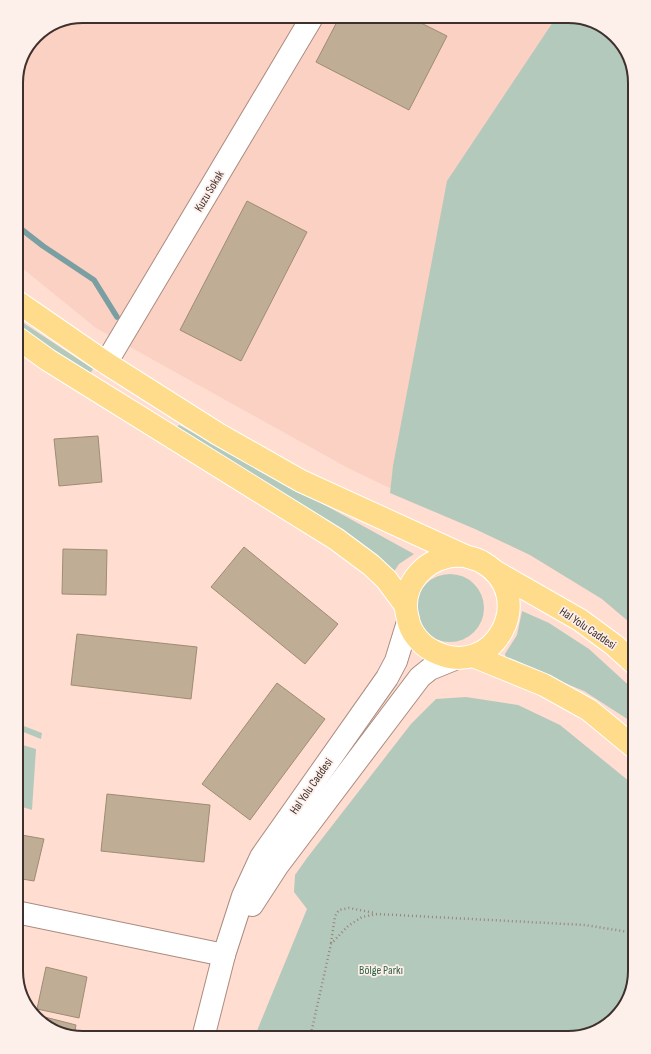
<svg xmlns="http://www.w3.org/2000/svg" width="651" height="1054" viewBox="0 0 651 1054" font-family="'Sofia Sans Condensed',sans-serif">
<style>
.built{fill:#fad1c2}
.green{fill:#b3c9bc}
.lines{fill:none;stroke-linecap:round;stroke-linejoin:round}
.stream{stroke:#7a9fa2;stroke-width:5.5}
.building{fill:#c0ad95;stroke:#9e8c74}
.minor-casing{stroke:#ab8c81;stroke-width:24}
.major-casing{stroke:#fff;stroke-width:24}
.path{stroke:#99837b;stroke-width:2.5;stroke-dasharray:1 3;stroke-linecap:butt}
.minor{stroke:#fff;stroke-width:22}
.major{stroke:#fedc8b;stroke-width:22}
.labels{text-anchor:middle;stroke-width:3.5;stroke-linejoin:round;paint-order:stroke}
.street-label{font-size:12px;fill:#3e312d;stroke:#fdefea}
.park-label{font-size:12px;fill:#306349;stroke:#fdefea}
.rim{fill:none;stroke:#3e312d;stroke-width:2}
</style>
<rect width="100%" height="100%" fill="#ffddd1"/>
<polygon class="built" points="572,16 605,27 628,53 635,84 635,627 602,599 530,555 348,468 96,328 16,263 16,79 36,36 58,21"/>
<g class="green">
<polygon points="557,16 572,16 605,27 628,53 635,84 635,627 602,599 530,555 475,529 390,493 393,466 447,181"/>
<polygon points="16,318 93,369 90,374 16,325"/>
<polygon points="179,425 414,554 399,564 389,579 176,428"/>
<circle cx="450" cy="608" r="34"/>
<polygon points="522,611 549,623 589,649 635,691 635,724 584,691 506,659 505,654 517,635"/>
<polygon points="16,693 19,693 21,725 42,733 41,739 16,729"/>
<polygon points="466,697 518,705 560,725 635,786 635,971 626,1004 598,1031 567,1038 254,1038 307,909 294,892 295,875 307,858 411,724 436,699"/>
<polygon points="16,743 36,749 32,810 16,805"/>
</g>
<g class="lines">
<polyline class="stream" points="16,225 43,246 94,280 117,317"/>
</g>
<g class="building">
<polygon points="339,18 411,18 447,36 409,110 316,62"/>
<polygon points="247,201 307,232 241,361 180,330"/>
<polygon points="98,436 102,482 59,486 54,439"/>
<polygon points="244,547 338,624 305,664 211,587"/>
<polygon points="63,549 107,550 106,595 62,594"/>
<polygon points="77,634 197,647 191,699 71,685"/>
<polygon points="277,683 325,719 250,820 202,784"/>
<polygon points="107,794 210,805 204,862 101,851"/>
<polygon points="16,834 44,839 34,881 16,878"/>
<polygon points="46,967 87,977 79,1018 37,1009"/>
<polygon points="37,1015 76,1025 74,1036 46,1027"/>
</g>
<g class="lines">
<defs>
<g id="minor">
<polyline points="106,363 311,19"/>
<polyline points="252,905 278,865 420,677 430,669 457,658"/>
<polyline points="16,912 224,955"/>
<polyline points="203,1038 224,955 243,896 261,857 387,678 396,661 408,622"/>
</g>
<g id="major">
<path d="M 16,301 L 106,363 L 218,434 L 301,481 L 465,556 C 471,558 477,559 482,562 C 540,595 494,683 433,651 C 421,645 410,632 408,619 C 407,615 406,611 406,607 C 405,583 424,562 447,557 C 452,555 459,556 465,556"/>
<polyline points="16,337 48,360 336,539 371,565 386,579 406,606"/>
<polyline points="496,572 580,620 614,645 635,664"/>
<polyline points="473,656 544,685 589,710 635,748"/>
</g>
</defs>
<use href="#minor" class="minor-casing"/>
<use href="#major" class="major-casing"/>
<g class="path">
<polyline points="331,943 335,916 339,910 349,908 375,913"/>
<polyline points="310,1038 331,944 348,926 362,917 377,914 585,925 635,933"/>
<polyline points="558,1038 566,1034 601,1027"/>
</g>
<use href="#minor" class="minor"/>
<use href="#major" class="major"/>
</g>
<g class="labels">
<g class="street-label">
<text transform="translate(209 191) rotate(-59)" y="4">Kuzu Sokak</text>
<text transform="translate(588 628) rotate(34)" y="4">Hal Yolu Caddesi</text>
<text transform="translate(311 786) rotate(-55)" y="4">Hal Yolu Caddesi</text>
</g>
<g class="park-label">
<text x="381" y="974">Bölge Parkı</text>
</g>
</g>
<path d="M0 0H651V1054H0ZM83 23H568A60 60 0 0 1 628 83V971A60 60 0 0 1 568 1031H83A60 60 0 0 1 23 971V83A60 60 0 0 1 83 23Z" fill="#fdefea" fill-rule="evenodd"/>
<path class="rim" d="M83 23H568A60 60 0 0 1 628 83V971A60 60 0 0 1 568 1031H83A60 60 0 0 1 23 971V83A60 60 0 0 1 83 23Z"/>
</svg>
